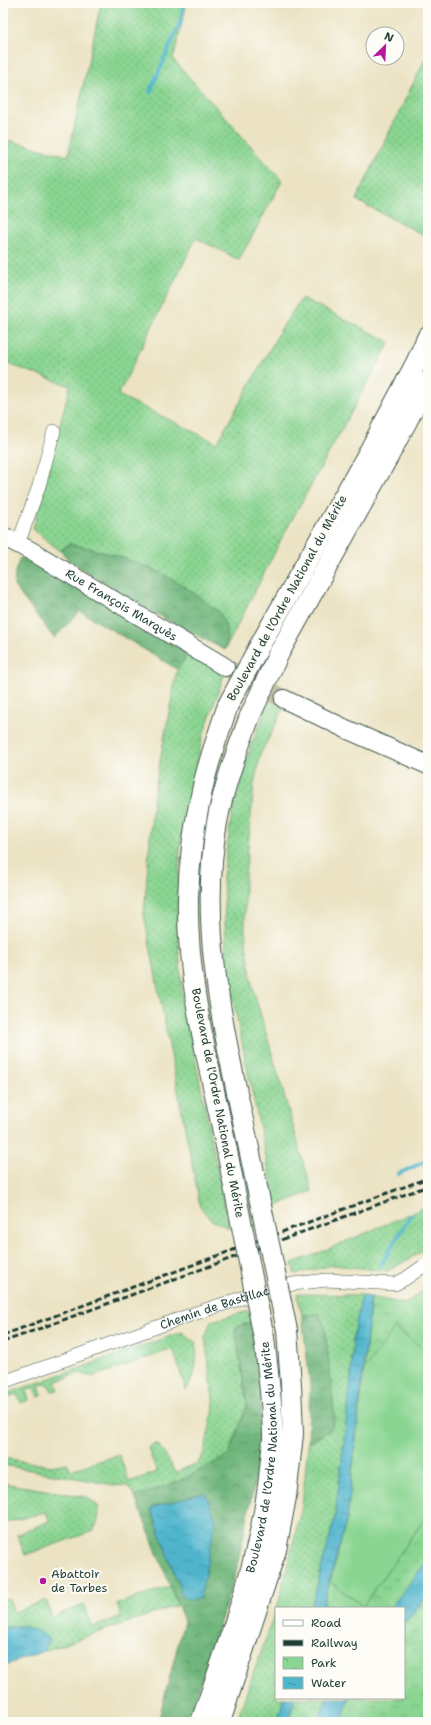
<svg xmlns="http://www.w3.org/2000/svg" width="431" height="1725" viewBox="0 0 431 1725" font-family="'Shantell Sans',sans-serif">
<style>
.grass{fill:url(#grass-dots);stroke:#548962}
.forest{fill:url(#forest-crowns);stroke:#477a58;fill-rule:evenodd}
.park{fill:url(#park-crowns);stroke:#548962}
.garden{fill:#8ad591;stroke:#548962}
.water{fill:url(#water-ripples);stroke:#377980}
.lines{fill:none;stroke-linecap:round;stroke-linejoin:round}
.stream{stroke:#4fb5cd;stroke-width:4}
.secondary-tunnel{stroke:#c2c2a6;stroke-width:18;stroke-dasharray:18 9;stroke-linecap:butt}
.street-casing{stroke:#3e5649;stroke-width:14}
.secondary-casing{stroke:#3e5649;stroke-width:20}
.primary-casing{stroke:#3e5649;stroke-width:22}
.street{stroke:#fff;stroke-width:13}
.secondary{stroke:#fff;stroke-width:18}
.primary{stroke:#fff;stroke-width:20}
.rail{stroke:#1f3d34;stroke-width:3;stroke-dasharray:6 3;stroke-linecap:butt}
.primary-bridge-casing{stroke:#3e5649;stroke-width:22;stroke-linecap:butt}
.primary-bridge{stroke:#fff;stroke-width:20}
.poi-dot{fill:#b5179e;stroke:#fdfcf7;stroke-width:1.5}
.labels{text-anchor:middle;stroke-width:4;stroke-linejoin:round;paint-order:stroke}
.street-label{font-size:12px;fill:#1f3d34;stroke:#fdfcf7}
.poi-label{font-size:12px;fill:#1f3d34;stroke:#fdfcf7;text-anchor:start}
</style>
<defs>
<pattern id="grass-dots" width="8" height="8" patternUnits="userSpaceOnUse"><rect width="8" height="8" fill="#8ad591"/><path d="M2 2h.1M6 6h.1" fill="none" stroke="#70ae77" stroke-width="1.8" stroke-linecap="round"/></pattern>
<pattern id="forest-crowns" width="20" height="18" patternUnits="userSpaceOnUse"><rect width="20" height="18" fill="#6fb67b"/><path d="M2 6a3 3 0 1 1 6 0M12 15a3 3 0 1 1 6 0" fill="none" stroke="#5b9566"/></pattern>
<pattern id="park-crowns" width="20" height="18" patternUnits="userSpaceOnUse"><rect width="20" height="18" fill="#8ad591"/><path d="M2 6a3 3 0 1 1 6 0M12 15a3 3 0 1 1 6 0" fill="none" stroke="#70ae77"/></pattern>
<pattern id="water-ripples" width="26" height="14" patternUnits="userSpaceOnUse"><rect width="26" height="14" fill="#4fb5cd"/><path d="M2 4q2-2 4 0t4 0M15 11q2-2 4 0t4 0" fill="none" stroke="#4194a7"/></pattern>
</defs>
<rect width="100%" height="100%" fill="#fdfcf7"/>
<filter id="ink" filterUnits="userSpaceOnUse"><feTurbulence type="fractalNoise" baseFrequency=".025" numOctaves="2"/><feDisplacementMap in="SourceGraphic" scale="8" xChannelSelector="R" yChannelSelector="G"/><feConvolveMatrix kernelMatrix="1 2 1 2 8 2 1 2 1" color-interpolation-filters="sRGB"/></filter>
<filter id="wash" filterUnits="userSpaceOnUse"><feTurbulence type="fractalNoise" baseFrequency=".012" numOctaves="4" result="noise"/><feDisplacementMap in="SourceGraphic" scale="16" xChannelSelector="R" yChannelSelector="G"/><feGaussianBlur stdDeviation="0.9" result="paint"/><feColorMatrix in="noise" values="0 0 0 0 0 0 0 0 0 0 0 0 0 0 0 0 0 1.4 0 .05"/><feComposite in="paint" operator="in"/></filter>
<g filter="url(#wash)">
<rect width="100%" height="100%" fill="#ebe3c3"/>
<g class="grass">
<polygon points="101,3 187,3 173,59 282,181 239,260 196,238 118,395 217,443 284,324 302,298 390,342 284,534 225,650 227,631 152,569 94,549 69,544 60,551 33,529 70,386 3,362 3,139 68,156"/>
<polygon points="427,55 428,56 428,237 356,200"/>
<polygon points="184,651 224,675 202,739 180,847 177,921 182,993 229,1228 211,1220 200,1206 144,915 153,799 177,669 184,661"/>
<polygon points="270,700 284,708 261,753 254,784 245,877 245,931 252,985 312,1191 276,1206 227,971 223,877 232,813 251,745"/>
<polygon points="428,1206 428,1248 388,1271 333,1265 295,1274 292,1263 319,1253"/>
<polygon points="297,1294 362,1295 353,1337 351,1380 335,1517 311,1608 277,1608 302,1506 308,1443 329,1431 318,1314 302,1315"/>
<polygon points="249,1311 251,1322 235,1328 247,1405 229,1456 180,1481 135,1497 128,1486 114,1485 3,1465 4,1458 51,1466 67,1463 70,1470 119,1455 129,1482 157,1472 148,1448 153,1444 158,1444 176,1472 198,1463 204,1453 214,1407 205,1337 211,1321"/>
<path d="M 182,1332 L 196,1343 C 198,1359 196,1376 186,1390 L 173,1349 L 92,1377 L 79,1373 L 55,1382 L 58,1390 L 52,1391 L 48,1384 L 39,1385 L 42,1395 L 38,1397 L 34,1388 L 26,1391 L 29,1400 L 21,1403 L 17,1394 L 3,1399 L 3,1395 Z"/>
<path d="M 3,1483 L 87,1497 L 98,1506 C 100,1517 98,1523 93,1531 L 25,1555 L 17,1535 L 49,1521 L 46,1512 L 8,1522 L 3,1522 Z"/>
<path d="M 170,1586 L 178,1605 L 44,1651 L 50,1639 C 37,1629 20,1624 3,1628 L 3,1599 L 9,1598 L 14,1612 L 46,1600 L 52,1617 L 84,1605 L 93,1627 L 121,1617 L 117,1604 Z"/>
<polygon points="276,1610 276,1698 284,1698 277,1722 236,1722"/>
</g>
<g class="forest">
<path d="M 69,544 C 118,553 168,571 206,602 C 211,606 217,610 220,614 C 228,626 227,637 225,650 L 141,606 L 71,562 L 60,551 Z"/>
<polygon points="20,558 32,560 184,651 184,661 177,669 80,611 54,638 14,586 15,572"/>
<polygon points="319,1314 325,1328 335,1420 329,1431 308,1443 310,1383 302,1315"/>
<path d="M 251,1322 L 261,1399 L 257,1470 L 236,1572 L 188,1722 L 158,1722 L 184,1621 L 135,1497 L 180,1481 L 229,1455 L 247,1405 L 235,1328 ZM 151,1509 L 216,1520 L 181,1592 Z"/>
</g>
<g class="park">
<polygon points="428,1287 428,1352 395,1329 364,1370 371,1297 405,1304"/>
<polygon points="428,1514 428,1560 390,1608 322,1608 330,1582 363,1606"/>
<polygon points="428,1595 428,1722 342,1722 347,1703 350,1698 404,1698 404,1624"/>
<polygon points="295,1698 327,1698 315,1722 288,1722"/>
</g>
<polygon class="garden" points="395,1328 428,1352 428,1514 363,1606 330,1582 347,1519 364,1370"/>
<g class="water">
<polygon points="362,1295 371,1297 347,1519 322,1608 311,1608 335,1517 351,1380 353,1337"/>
<polygon points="205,1492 216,1520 200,1598 190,1600 183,1597 181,1592 151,1508"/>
<polygon points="428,1560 428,1595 404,1624 404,1608 390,1608"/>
<path d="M 18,1626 C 31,1627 39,1631 50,1639 L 44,1651 L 3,1666 L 3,1628 Z"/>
<polygon points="284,1698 295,1698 288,1722 277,1722"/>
<polygon points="327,1698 350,1698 347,1703 342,1722 318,1722"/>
</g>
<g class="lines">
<g class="stream">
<polyline points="150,92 181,21 183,3"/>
<polyline points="398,1174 428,1160"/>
<polyline points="380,1266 411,1215"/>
</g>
</g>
</g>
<g filter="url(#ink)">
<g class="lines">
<polyline class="secondary-tunnel" points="225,667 284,699"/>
<defs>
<g id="street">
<polyline points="18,544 39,486 54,431"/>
<path id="s1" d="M 3,1382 L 193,1314 L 245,1297 L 293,1284 L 327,1280 L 395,1284 L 405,1279 L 428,1263"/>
</g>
<g id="secondary">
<path id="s2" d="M 3,536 L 33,552 L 225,667"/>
<polyline points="284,699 346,729 428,765"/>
</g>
<g id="primary">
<polyline points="260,645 370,450 416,363 428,336"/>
<polyline points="278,655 388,457 428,381"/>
<path d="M 247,1139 C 225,1035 198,930 217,822 C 224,785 237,751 250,716"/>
<path d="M 226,1146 C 209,1064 186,981 188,898 C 189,863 195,820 203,786 C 209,759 219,732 228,705"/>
<path id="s3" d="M 201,1722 C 229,1639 262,1556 270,1468 C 271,1457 273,1446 273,1435 C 272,1402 268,1370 264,1338"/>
<polyline points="220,1722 276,1550 286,1497 293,1434 291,1385 287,1330"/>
</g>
</defs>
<use href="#street" class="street-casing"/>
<use href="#secondary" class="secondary-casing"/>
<use href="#primary" class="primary-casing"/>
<use href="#street" class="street"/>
<use href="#secondary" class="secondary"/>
<use href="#primary" class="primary"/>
<g class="rail">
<polyline points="3,1335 428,1178"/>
<polyline points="3,1342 428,1186"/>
</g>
<defs>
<g id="primary-bridge">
<polyline points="228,705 260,645"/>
<polyline points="250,716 278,655"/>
<polyline points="247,1139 287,1330"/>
<polyline points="226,1146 264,1338"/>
</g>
</defs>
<use href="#primary-bridge" class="primary-bridge-casing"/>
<use href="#primary-bridge" class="primary-bridge"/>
</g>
</g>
<circle class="poi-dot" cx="43" cy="1581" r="4"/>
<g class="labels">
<g class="street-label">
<text transform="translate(287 598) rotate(-61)" y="4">Boulevard de l'Ordre National du Mérite</text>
<text dy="4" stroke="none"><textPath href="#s2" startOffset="137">Rue François Marquès</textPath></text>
<text transform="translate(218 1103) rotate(79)" y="4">Boulevard de l'Ordre National du Mérite</text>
<text dy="4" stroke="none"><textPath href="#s1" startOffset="224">Chemin de Bastillac</textPath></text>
<text dy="4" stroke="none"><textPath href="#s3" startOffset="274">Boulevard de l'Ordre National du Mérite</textPath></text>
</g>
<g class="poi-label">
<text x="51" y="1578">Abattoir<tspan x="51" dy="14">de Tarbes</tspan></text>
</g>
</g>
<rect width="431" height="1725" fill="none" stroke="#fdfcf7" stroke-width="16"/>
<rect x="275" y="1607" width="130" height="92" fill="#fdfcf7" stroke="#a4b0a9"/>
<rect x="283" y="1620" width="20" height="6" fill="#ffffff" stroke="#a4b0a9"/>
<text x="311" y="1627" font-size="12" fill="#1f3d34">Road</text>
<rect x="283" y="1640" width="20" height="6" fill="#1f3d34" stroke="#a4b0a9"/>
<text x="311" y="1647" font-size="12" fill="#1f3d34">Railway</text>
<rect x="283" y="1657" width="20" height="12" fill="url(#park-crowns)" stroke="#a4b0a9"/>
<text x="311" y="1667" font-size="12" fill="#1f3d34">Park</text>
<rect x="283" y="1677" width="20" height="12" fill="url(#water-ripples)" stroke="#a4b0a9"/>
<text x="311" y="1687" font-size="12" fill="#1f3d34">Water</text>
<g transform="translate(385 46) rotate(24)"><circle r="19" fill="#fdfcf7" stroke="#a4b0a9"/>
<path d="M0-3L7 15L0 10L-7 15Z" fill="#b5179e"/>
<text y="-6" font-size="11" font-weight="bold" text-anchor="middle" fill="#1f3d34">N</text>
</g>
</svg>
